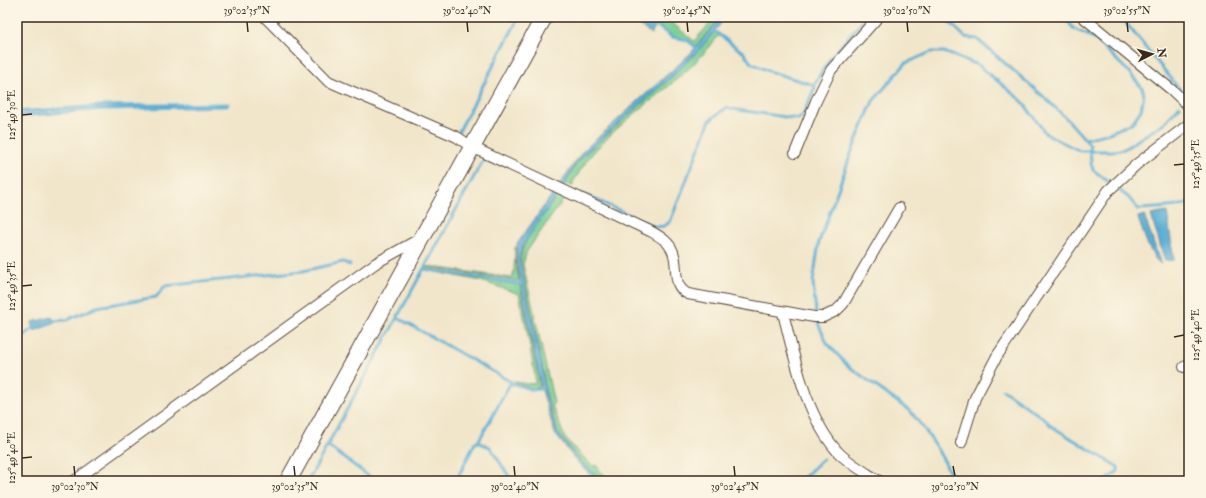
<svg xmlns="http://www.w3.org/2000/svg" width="1206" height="498" viewBox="0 0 1206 498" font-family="'IM FELL Double Pica',serif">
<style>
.green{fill:#77ce93;stroke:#597c58}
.water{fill:#5aafd6;stroke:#4a6c7a}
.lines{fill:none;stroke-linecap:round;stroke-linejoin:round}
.stream{stroke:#5aafd6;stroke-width:3}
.street-casing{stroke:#564638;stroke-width:12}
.primary-casing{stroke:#564638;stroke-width:18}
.street{stroke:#fff;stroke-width:10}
.primary{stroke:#fff;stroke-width:16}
.ticks{fill:none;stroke:#3b2a1e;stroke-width:1.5}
.neatline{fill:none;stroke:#3b2a1e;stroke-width:1.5}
.ticks-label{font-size:10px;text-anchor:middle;fill:#3b2a1e}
</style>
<rect width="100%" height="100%" fill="#fcf5e5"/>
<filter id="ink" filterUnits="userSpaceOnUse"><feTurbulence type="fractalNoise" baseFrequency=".025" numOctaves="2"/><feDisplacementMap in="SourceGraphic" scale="8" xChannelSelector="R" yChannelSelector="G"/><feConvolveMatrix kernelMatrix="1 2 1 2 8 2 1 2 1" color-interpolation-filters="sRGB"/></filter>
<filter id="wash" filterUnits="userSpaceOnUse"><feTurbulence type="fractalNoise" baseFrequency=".012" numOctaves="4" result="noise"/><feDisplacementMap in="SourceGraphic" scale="16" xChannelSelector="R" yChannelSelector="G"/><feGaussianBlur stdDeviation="0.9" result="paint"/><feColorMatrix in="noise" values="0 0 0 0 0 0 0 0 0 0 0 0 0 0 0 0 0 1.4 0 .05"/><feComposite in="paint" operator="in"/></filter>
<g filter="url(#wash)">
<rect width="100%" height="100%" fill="#f1e6ca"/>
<g class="green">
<polygon points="647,17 665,17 694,41 716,17 721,17 695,47 688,40 673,36"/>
<path d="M 714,32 L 719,35 C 684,83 630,110 592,154 C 585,162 579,173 573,182 L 573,186 L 565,184 L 576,164 L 588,151 C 630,111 677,77 714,32 Z"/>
<path d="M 560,193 L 566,196 L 527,251 L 523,264 L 554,403 L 552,405 L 565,438 L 592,466 L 596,465 L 609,481 L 603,481 L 588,469 L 558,435 L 545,390 L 542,366 L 521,266 C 517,244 543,217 555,198 Z"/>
<polygon points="515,247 515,260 519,281 426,267 426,266 512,278 514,270"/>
<polygon points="425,270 520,285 540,386 533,389 511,381 527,384 536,383 529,341 519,294 481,281"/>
</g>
<g class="water">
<polygon points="628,17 647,17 656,25 651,34"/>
<polygon points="721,17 726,17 699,50 678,71 588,151 576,164 560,193 555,198 523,245 519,259 521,266 542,366 545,390 557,432 579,460 603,481 596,481 578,463 555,434 541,387 516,260 517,244 583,151 691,53"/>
<polygon points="1167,212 1174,260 1165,261 1151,215"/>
<path d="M 1144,215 L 1161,264 C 1151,259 1142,229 1138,218 L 1138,217 Z"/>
<polygon points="52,317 54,320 53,324 34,331 32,322"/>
</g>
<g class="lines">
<g class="stream">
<path d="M 944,17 L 965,37 L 977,39 L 1044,97 L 1068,120 L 1090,145 L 1091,163 L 1093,170 L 1128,197 L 1138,209 C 1150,208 1181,208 1189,202"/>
<polyline points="1064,17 1074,29 1094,38 1128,71 1142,88 1144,94 1141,110 1132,123 1109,133 1085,139"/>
<polyline points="1121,17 1185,96"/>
<polyline points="653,26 657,26 672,37 687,40 698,49"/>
<polyline points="713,30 744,53 751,63 771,72 814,85"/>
<polyline points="17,112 102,106 228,104"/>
<polyline points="17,116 104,109 227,106"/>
<polyline points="459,131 519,17"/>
<polyline points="581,193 656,227 664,226 670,222 710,120 726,108 798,119 803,115 815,87 814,85 829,60 866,17"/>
<polyline points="424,269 522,284"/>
<polyline points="816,313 813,282 819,242 852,151 873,101 906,63 931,52 944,52 978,65 1022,101 1046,134 1080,151 1115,151 1124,149 1164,123 1180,106"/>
<polyline points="398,318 513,383"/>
<polyline points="51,321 67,320 97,307 156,297 165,286 303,271 343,262 350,265"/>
<path d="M 817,321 L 827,343 L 847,365 L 911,412 C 929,433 943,457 954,481"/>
<polyline points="17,341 36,326"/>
<polyline points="1003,390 1046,420 1051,426 1118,467 1118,471 1106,481"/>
<polyline points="478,442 490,447 512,481"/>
<polyline points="327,445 375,481"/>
<polyline points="308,481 482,162 485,160 493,162"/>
<path d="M 456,481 L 475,443 L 478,442 L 510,384 C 524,384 529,393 543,388"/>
<polyline points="800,481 823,459"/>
</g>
</g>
</g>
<g filter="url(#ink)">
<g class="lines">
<defs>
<g id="street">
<path d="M 265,17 L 328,81 L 457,137 L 472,147 L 650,231 C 659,236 669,241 673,252 C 679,267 671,286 688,294 L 814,317 L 823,317 L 836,311 L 843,304 L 899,208"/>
<polyline points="1083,17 1173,91 1189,106"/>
<polyline points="795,153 816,101 831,70 878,17"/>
<path d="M 783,313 C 795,359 805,414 837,451 C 848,463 865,472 879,481"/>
<polyline points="1184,367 1189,365"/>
<polyline points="961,443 975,398 997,356 1108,191 1137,164 1189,124"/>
<polyline points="74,481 376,263 421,238"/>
</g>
<polyline id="primary" points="288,481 544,17"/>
</defs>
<use href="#street" class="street-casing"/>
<use href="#primary" class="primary-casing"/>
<use href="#street" class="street"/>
<use href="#primary" class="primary"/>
</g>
</g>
<path class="ticks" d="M 247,22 L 248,32M 467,22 L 468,32M 687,22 L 688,32M 907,22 L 908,32M 1127,22 L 1128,32M 22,115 L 32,114M 1174,165 L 1184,164M 22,286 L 32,285M 1174,337 L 1184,335M 22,458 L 32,457M 74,466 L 75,476M 294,466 L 295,476M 514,466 L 515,476M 734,466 L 735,476M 953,466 L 955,476"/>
<rect width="1206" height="498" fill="none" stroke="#fcf5e5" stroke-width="44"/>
<g transform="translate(1152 54) rotate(84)" stroke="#fcf5e5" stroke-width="3" paint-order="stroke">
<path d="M0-3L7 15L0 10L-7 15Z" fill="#3b2a1e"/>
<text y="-6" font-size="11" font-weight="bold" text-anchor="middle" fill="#3b2a1e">N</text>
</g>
<rect x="22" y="22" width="1162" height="454" class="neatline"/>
<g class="ticks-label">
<text x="247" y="14">39°02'35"N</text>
<text x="467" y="14">39°02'40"N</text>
<text x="687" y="14">39°02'45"N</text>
<text x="907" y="14">39°02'50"N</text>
<text x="1127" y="14">39°02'55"N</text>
<text transform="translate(11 115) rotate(-90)" y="4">125°49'30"E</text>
<text transform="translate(1195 164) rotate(-90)" y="4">125°49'35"E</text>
<text transform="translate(11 286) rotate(-90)" y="4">125°49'35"E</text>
<text transform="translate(1195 335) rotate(-90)" y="4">125°49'40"E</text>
<text transform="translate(11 458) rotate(-90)" y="4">125°49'40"E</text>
<text x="75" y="490">39°02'30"N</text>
<text x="295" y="490">39°02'35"N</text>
<text x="515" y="490">39°02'40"N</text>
<text x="735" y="490">39°02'45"N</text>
<text x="955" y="490">39°02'50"N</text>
</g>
</svg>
